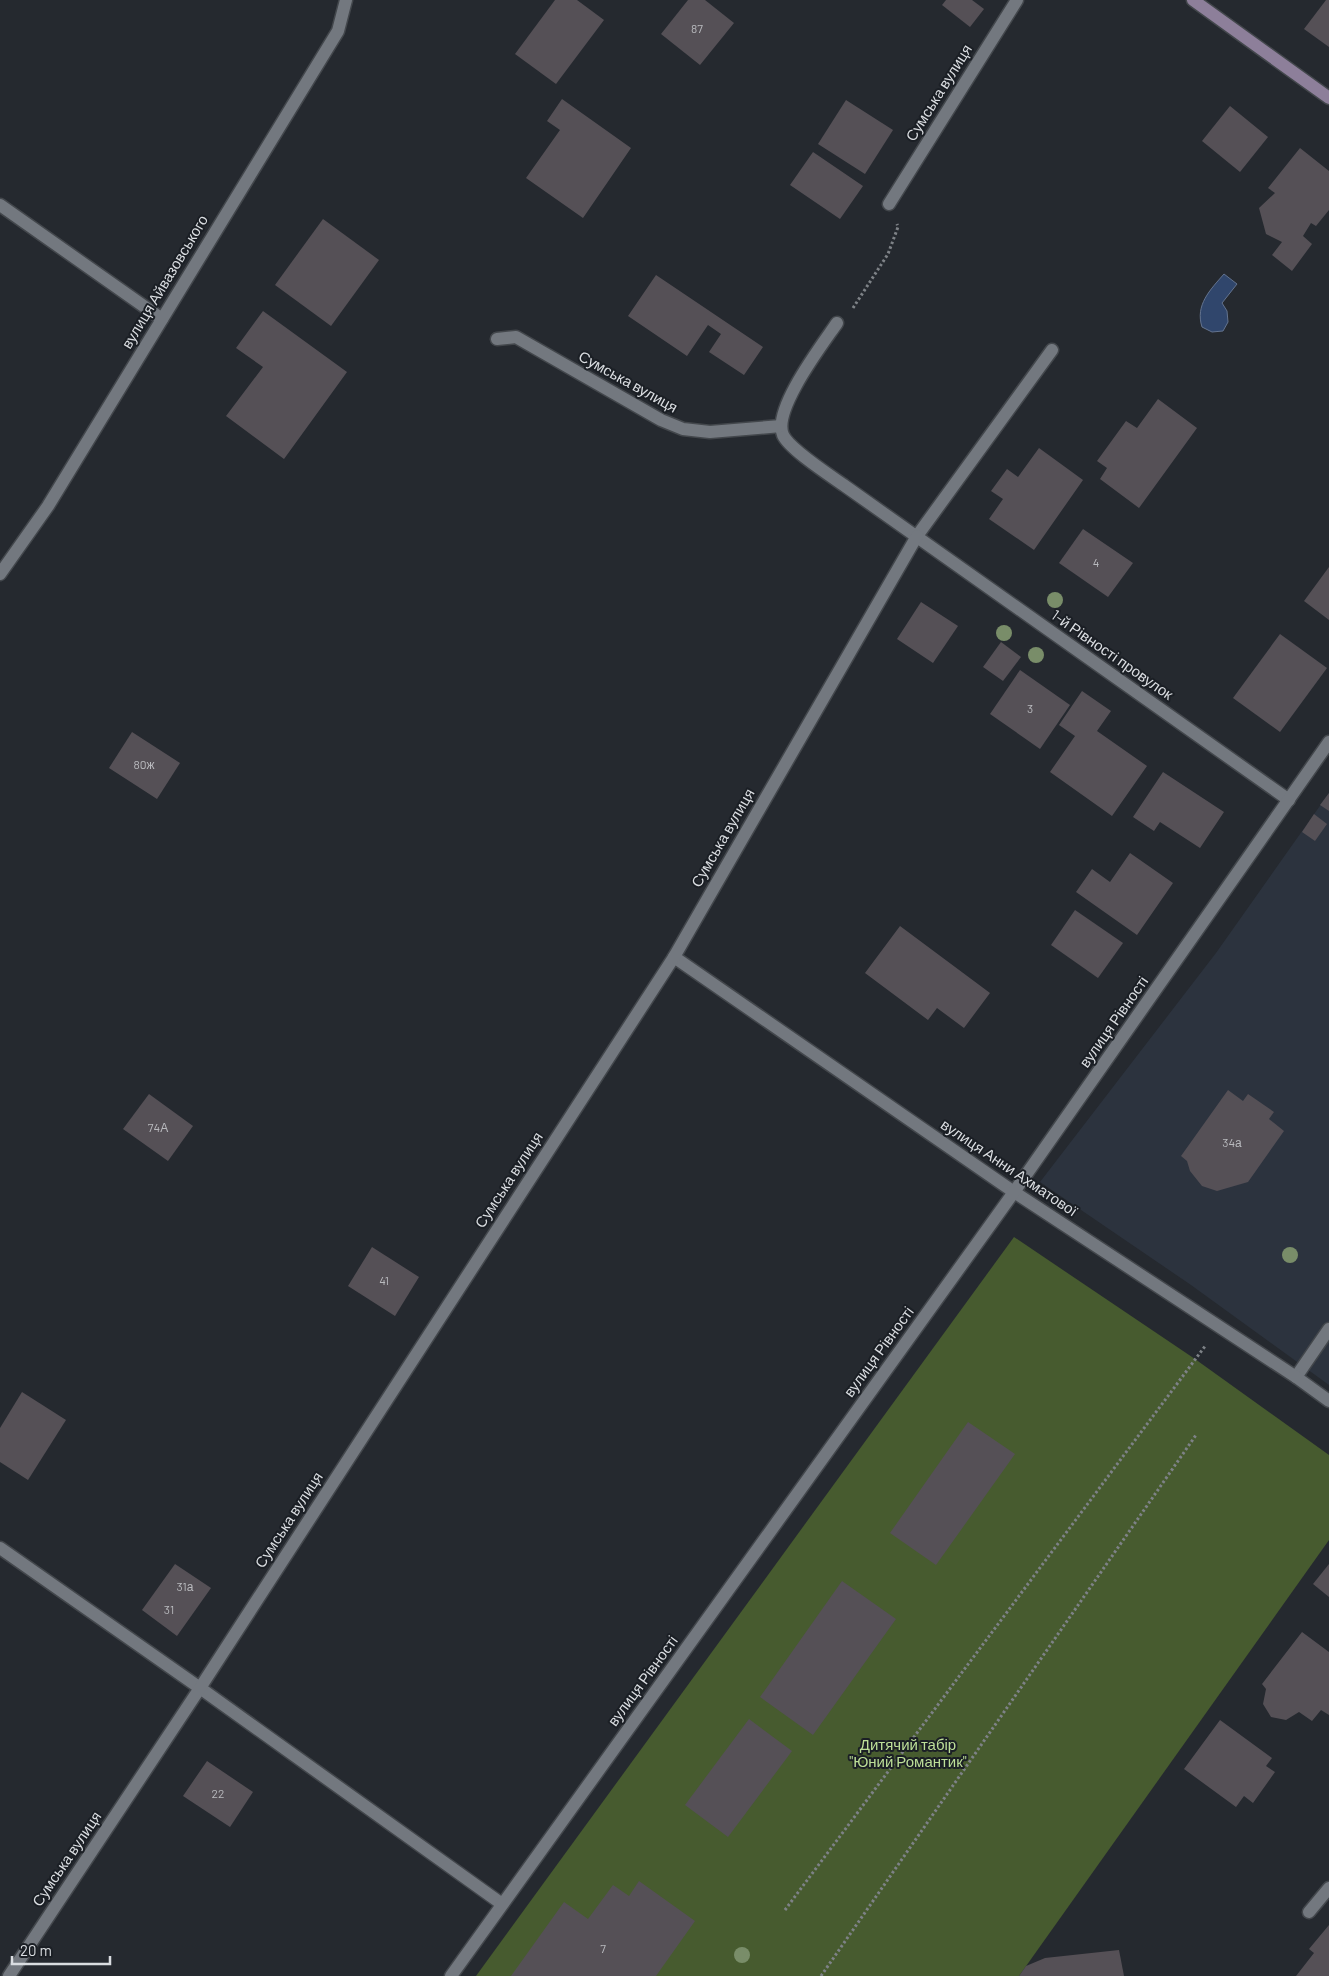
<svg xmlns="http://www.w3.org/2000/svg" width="1329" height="1976" viewBox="0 0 1329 1976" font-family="Barlow,sans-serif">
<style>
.built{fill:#2c333e}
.forest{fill:#475b2f}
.water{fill:#30466c;stroke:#63738f}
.building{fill:#555056}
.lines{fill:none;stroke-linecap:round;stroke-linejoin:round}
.lane-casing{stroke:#43474c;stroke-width:15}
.street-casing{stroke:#43474c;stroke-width:15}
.secondary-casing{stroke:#43474c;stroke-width:15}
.path{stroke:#7e8287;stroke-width:3;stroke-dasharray:2.5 2.5;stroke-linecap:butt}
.lane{stroke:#73787f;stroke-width:12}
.street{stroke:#73787f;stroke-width:12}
.secondary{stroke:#8d7f9a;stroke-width:12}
.tree{fill:#798d69}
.labels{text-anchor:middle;stroke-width:4;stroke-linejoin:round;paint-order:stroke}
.number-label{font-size:12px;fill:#b9babe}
.street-label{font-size:15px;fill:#dadde1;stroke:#1b1f25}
.park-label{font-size:15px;fill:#bddf98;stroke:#1b1f25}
</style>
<rect width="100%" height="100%" fill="#25292f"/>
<polygon class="built" points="1329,793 1329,1385 1191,1285 1040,1182 1216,953"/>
<polygon class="forest" points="1014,1237 1195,1359 1329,1455 1329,1540 1019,1976 476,1976"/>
<path class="water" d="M 1224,274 L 1237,284 L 1222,303 L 1227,311 L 1228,322 L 1223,331 L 1212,332 L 1202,327 C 1195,305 1210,290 1224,274 Z"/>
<g class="building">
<polygon points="555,0 577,0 604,20 556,84 515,54"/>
<polygon points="688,0 705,0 734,23 700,65 661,34"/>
<polygon points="946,0 972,0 984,9 970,27 942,5"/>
<polygon points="1326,0 1329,0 1329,47 1304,29"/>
<polygon points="562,99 631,148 583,218 526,178 560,130 547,121"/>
<polygon points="846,100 893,130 865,174 818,144"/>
<polygon points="1230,106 1268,137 1240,172 1202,141"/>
<polygon points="1300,148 1329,171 1329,210 1316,226 1311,223 1303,236 1312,244 1292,271 1272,255 1282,242 1266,234 1259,208 1275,193 1268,188"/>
<polygon points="813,152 863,186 840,219 790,185"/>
<polygon points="323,219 379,260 331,326 275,285"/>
<polygon points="656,275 763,347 744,375 709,352 721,334 708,325 687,356 628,316"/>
<polygon points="263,311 347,372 284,459 226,416 263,367 236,348"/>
<polygon points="1158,399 1197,428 1139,508 1100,479 1107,468 1097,461 1126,421 1137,428"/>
<polygon points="1039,448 1083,480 1034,550 989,519 1003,499 991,491 1007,469 1018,477"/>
<polygon points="1083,529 1133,563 1108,597 1059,563"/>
<polygon points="1329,567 1329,620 1304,601"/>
<polygon points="921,602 958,626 933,663 897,639"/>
<polygon points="1280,634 1327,668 1280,732 1233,698"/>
<polygon points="1001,642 1021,657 1003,681 983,667"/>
<polygon points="1020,670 1070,705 1040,749 990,714"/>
<polygon points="1082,691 1111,711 1097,731 1147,766 1112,816 1050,772 1075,736 1059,725"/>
<polygon points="132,732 180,763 157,799 109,768"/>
<polygon points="1163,772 1224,812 1200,848 1160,822 1154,831 1133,817"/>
<polygon points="1329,793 1329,811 1320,805"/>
<polygon points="1314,814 1327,824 1315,841 1302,832"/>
<polygon points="1130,853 1173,883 1137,935 1076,892 1092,869 1110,882"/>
<polygon points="1075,910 1123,943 1098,978 1051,945"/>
<polygon points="900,926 990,993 964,1028 937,1008 928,1020 865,973"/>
<polygon points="1228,1090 1243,1101 1248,1094 1274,1112 1269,1119 1284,1131 1248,1182 1217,1191 1202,1186 1190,1171 1187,1161 1181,1156"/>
<polygon points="149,1094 193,1126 168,1161 123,1129"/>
<polygon points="372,1247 419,1277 395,1316 348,1286"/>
<polygon points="22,1392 66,1420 28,1480 0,1462 0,1428"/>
<polygon points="968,1422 1015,1454 936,1565 890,1533"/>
<polygon points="175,1564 211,1588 177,1636 142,1610"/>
<polygon points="1329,1564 1329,1597 1313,1584"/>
<polygon points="842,1581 896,1619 813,1735 760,1697"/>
<polygon points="1302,1632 1329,1652 1329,1715 1321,1710 1312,1721 1299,1712 1286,1720 1271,1717 1263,1704 1266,1689 1262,1684"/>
<polygon points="749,1719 792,1751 728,1837 685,1805"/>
<polygon points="1220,1720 1272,1758 1266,1766 1275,1772 1253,1803 1244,1796 1236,1807 1184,1769"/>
<polygon points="207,1761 253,1792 230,1827 183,1796"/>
<polygon points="639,1881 695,1921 656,1976 511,1976 564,1902 588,1919 613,1885 629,1896"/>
<polygon points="1329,1925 1329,1976 1296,1976 1314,1953 1309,1949"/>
<polygon points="1119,1950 1124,1976 1019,1976 1026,1966 1045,1958"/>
</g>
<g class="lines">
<defs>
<g id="lane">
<polyline points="0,205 162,319"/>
<polyline points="917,536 1052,350"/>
<polyline points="1296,1377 1329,1329"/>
<polyline points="0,1548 200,1688 502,1904"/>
<polyline points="1309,1912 1329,1888"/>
</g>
<g id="street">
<polyline points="889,204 1017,0"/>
<path d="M 837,323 C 822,345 772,410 783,435 C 789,449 831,476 845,486 L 1289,800"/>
<polyline points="497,339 516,337 661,420 683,429 710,432 781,426"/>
<polyline points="0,574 48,506 338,31 346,0"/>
<polyline points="674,957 1014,1192 1296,1377 1329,1401"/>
<polyline points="9,1976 200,1688 674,957 917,536"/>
<polyline points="451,1976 1014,1192 1329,742"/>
</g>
<polyline id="secondary" points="1193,0 1329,98"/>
</defs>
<use href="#lane" class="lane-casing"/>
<use href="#street" class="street-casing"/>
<use href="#secondary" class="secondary-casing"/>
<g class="path">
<polyline points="853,308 888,254 898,227 897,224"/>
<polyline points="785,1910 1206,1345"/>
<polyline points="821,1976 1196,1435"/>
</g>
<use href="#lane" class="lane"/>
<use href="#street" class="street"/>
<use href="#secondary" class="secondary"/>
</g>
<g class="tree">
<circle cx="1055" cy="600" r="8"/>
<circle cx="1004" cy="633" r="8"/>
<circle cx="1036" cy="655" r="8"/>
<circle cx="1290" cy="1255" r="8"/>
<circle cx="742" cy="1955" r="8"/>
</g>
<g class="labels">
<g class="number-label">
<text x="697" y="33">87</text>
<text x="1096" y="567">4</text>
<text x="1030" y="713">3</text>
<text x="144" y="769">80ж</text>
<text x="158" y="1132">74А</text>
<text x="1232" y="1147">34а</text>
<text x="384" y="1285">41</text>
<text x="185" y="1591">31а</text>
<text x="169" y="1614">31</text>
<text x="218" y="1798">22</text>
<text x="603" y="1953">7</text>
</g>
<g class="street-label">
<text transform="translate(939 93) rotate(-58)" y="5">Сумська вулиця</text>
<text transform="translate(165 282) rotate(-59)" y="5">вулиця Айвазовського</text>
<text transform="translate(628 382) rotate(29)" y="5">Сумська вулиця</text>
<text transform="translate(1112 655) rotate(35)" y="5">1-й Рівності провулок</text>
<text transform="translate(723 838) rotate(-60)" y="5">Сумська вулиця</text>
<text transform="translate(1114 1022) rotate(-55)" y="5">вулиця Рівності</text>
<text transform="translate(1009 1168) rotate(34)" y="5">вулиця Анни Ахматової</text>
<text transform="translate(509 1180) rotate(-57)" y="5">Сумська вулиця</text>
<text transform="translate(879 1352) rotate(-54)" y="5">вулиця Рівності</text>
<text transform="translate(289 1520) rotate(-57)" y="5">Сумська вулиця</text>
<text transform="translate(643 1681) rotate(-54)" y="5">вулиця Рівності</text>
<text transform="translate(67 1859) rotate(-56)" y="5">Сумська вулиця</text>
</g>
<g class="park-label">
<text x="908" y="1750">Дитячий табір<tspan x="908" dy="17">"Юний Романтик"</tspan></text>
</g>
</g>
<path d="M12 1956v8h98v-8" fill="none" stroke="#dadde1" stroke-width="2.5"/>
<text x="20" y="1956" font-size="15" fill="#dadde1" stroke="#1b1f25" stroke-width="4" paint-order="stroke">20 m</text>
</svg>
